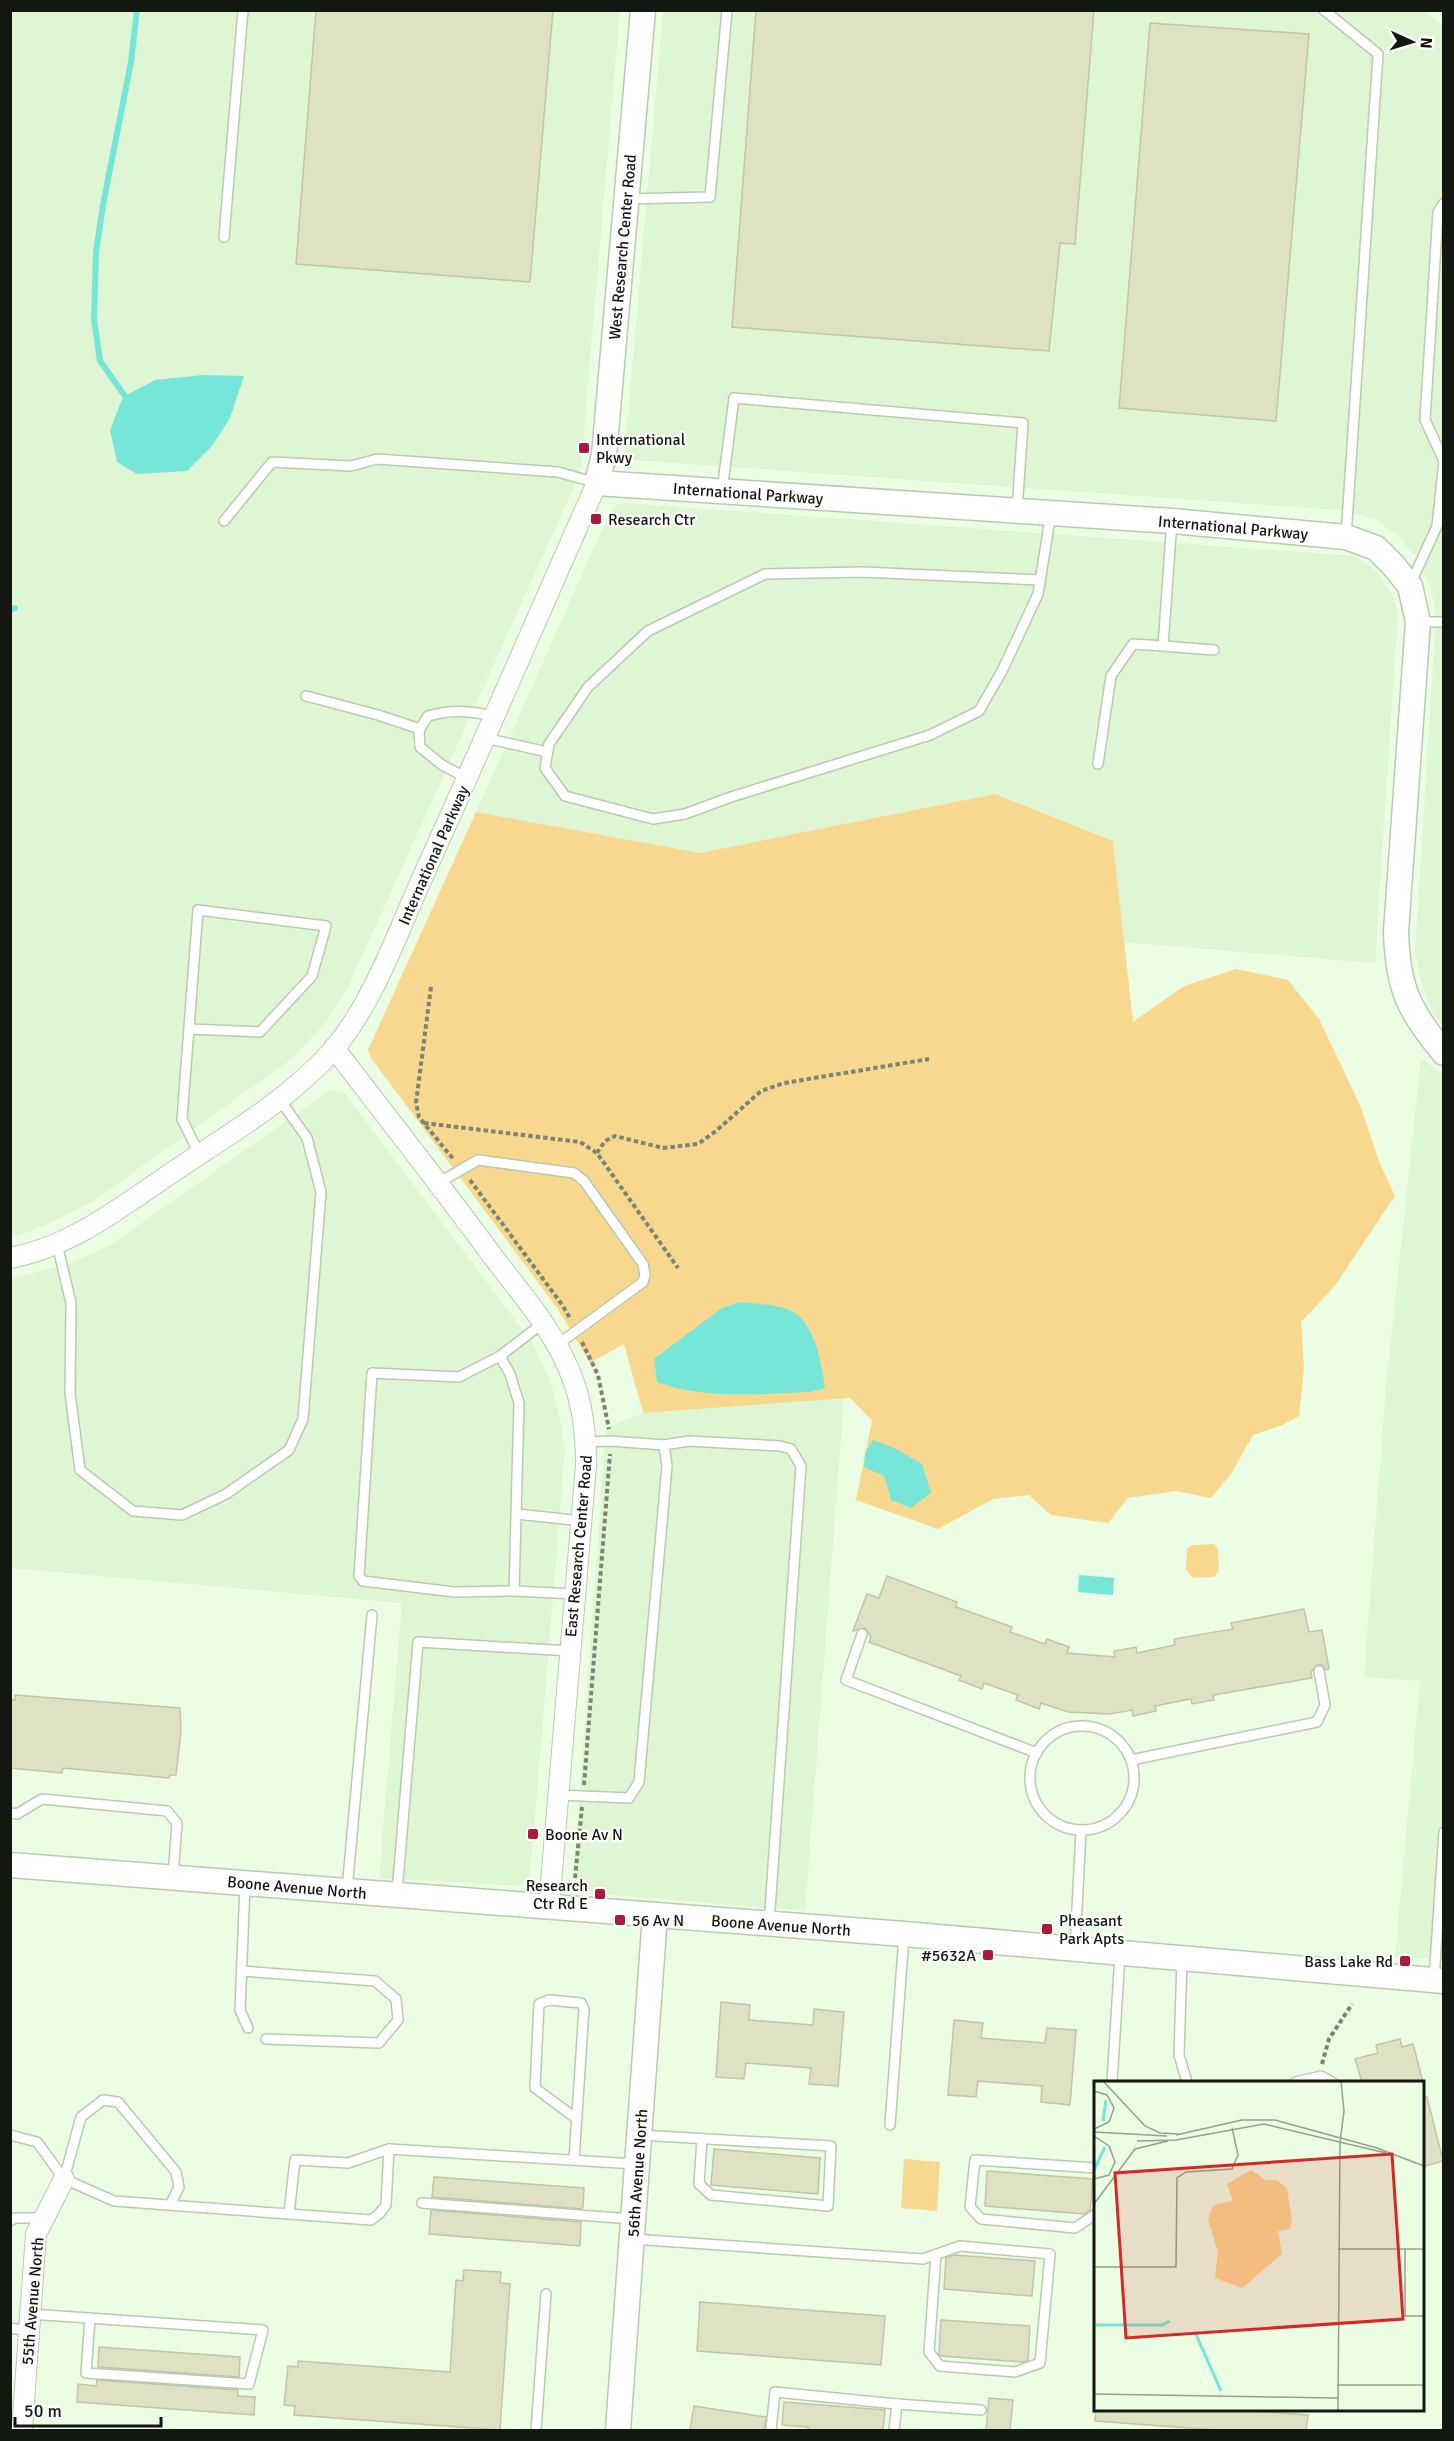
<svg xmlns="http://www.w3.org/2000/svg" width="1454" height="2441" viewBox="0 0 1454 2441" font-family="Signika,sans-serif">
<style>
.built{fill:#dff6d5}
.green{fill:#f7d88e}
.water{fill:#75e6d7}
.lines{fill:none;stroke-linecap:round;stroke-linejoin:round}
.stream{stroke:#75e6d7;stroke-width:6}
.building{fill:#dfe1c4;stroke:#c2c4a7;stroke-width:1.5}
.service-casing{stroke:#b9cab1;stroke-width:12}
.minor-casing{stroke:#b9cab1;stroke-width:22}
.tertiary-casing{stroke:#b9cab1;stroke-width:27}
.path{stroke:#7a8574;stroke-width:4;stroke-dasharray:4.5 3;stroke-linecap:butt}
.service{stroke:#fff;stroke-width:9}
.minor{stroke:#fff;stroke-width:20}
.tertiary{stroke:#fff;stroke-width:24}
.poi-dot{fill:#ad183f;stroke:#fff;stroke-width:2}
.labels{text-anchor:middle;stroke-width:4.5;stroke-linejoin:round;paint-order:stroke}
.street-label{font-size:16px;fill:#12180f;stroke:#fff}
.poi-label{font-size:16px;fill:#12180f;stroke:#fff;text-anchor:start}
.inset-river{fill:none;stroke:#75e6d7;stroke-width:3}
.inset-road{fill:none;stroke:#94a18e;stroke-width:1.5}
.view{fill:#d62828;fill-opacity:0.15;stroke:#d62828;stroke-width:3}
.inset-edge{fill:none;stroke:#12180f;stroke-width:3}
</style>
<rect width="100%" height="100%" fill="#ebfde3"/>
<g class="built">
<polygon points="10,11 620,11 581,466 573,489 348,987 326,1022 294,1057 95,1200 50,1223 19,1235 11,1235"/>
<polygon points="663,11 1426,11 1444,26 1443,1026 1435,1016 1423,988 1415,953 1436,615 1430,587 1419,560 1398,536 1377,520 1349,511 633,460 628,456 625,450"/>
<polygon points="623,503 1356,556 1376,571 1391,593 1398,610 1375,963 1124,942 1113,841 995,794 700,853 476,812 610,512 616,505"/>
<polygon points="1421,1059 1444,1075 1443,1959 1395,1957 1420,1681 1364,1677 1386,1387"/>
<polygon points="330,1090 345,1094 532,1342 549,1378 560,1417 565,1451 530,1877 520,1886 379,1878 402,1603 11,1568 10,1279 74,1262 112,1244"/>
<polygon points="844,1399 805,1911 588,1893 574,1875 606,1428 643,1413"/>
</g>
<g class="green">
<polygon points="995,794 1113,841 1133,1022 1184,986 1236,969 1288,980 1319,1019 1360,1105 1379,1161 1395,1196 1335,1286 1301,1322 1304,1368 1299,1416 1282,1425 1253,1435 1231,1474 1211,1498 1175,1491 1128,1498 1108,1523 1051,1515 1029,1495 993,1499 938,1529 856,1500 872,1421 850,1398 643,1413 624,1344 590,1363 558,1309 371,1058 368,1050 476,812 700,853"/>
<polygon points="1214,1544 1218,1549 1219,1571 1214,1577 1193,1578 1186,1570 1187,1549 1192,1545"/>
<polygon points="904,2159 940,2162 937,2211 901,2208"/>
</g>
<g class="water">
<polygon points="203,375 244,376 230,418 212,446 187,471 137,474 117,462 110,430 123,397 155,380"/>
<path d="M 740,1302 C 755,1304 773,1304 787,1309 C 815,1319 821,1362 825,1388 L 810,1392 C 759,1394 707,1400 657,1382 L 654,1359 L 722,1308 Z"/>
<polygon points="873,1440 896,1449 922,1464 931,1493 911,1508 891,1500 884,1476 864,1467 865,1453"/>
<polygon points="1079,1575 1114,1578 1113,1595 1078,1592"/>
</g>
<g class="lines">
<g class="stream">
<polyline points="125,396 100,361 94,319 96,252 103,205 131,62 137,10"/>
<polyline points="10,610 15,608"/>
</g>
</g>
<g class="building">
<polygon points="316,10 553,10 530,282 296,264"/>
<polygon points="756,10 1094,10 1075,244 1060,243 1049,351 732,327"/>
<polygon points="1150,23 1309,34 1276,421 1119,408"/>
<polygon points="887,1576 957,1602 956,1607 1012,1627 1010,1632 1045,1644 1047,1639 1069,1647 1067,1653 1115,1657 1114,1651 1136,1647 1137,1653 1175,1645 1174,1639 1233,1629 1231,1623 1304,1609 1309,1632 1322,1630 1329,1669 1326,1670 1322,1665 1317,1665 1311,1672 1312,1678 1213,1695 1214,1700 1192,1704 1191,1699 1155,1706 1156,1711 1133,1716 1132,1710 1109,1714 1068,1712 1041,1703 1039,1709 1016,1700 1018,1695 984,1683 982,1689 959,1680 961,1676 869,1642 871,1637 865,1628 853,1631 867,1594 879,1598"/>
<polygon points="15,1695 180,1708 181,1731 176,1775 170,1775 169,1778 63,1768 62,1773 10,1768 10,1699 15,1700"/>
<polygon points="721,2002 750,2005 749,2020 813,2025 814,2009 844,2012 838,2086 809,2084 811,2068 746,2063 744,2079 716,2077"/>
<polygon points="954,2020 983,2023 981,2038 1045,2043 1047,2028 1076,2030 1070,2105 1041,2102 1042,2086 978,2081 976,2097 948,2095"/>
<polygon points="1400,2039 1402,2047 1413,2044 1423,2082 1362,2082 1355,2059 1378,2053 1376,2045"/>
<polygon points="1427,2097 1443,2161 1422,2167 1422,2098"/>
<polygon points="714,2149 820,2158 818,2194 711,2185"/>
<polygon points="987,2171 1093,2179 1090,2210 1084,2214 985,2206"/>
<polygon points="434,2177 584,2188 583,2206 582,2209 432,2197"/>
<polygon points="431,2210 581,2222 580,2246 429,2234"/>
<polygon points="955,2255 1035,2261 1032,2296 944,2289 946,2258"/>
<polygon points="464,2270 501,2272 500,2283 510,2284 500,2430 294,2415 295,2406 284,2405 288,2366 298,2367 298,2361 450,2372 456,2280 463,2281"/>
<polygon points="700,2302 885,2316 881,2365 697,2351"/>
<polygon points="941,2320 1030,2326 1028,2360 1023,2362 941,2356 939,2354"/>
<polygon points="99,2347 240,2357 239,2377 98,2367"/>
<polygon points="97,2380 238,2390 238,2396 255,2397 254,2415 77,2402 78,2384 96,2386"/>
<polygon points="989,2398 1013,2400 1010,2430 986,2430"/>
<polygon points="784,2402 885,2410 883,2430 808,2430 808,2427 782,2425"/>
<polygon points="694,2406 766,2417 764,2430 690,2430"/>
<polygon points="1096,2409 1232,2409 1308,2415 1306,2430 1216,2430 1095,2421"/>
</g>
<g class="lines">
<defs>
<g id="service">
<polyline points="1324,10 1378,54 1346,537"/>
<polyline points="626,199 710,197 727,10"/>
<polyline points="1444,203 1438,212 1425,420 1444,461"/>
<polyline points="224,237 243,10"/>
<polyline points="722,491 734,398 1023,423 1017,511"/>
<polyline points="224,521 272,462 351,466 377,459 558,472 597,483"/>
<polyline points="1040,580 863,572 765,574 648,631 588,687 549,744 545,768 565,796 653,819 685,814 731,797 930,735 979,711 1002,671 1038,594 1051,513"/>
<polyline points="1411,583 1437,526 1444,461"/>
<polyline points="1419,622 1444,622"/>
<polyline points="1163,646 1214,650"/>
<polyline points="306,696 378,715 420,729"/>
<polyline points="485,738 547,752"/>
<polyline points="1098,764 1111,676 1133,644 1163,646 1172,521"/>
<path d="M 467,778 L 442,765 L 420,747 L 419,730 L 428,716 C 452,709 470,711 494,716"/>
<polyline points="189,1029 260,1032 312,976 326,926 198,910 182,1119 199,1154"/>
<polyline points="438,1183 478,1160 574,1173 584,1181 643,1264 645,1275 643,1282 557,1345"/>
<polyline points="57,1244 71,1303 70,1393 80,1470 133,1511 182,1515 226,1494 289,1450 303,1419 321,1192 307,1138 280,1100"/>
<polyline points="543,1323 500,1356 510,1374 519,1403 514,1591 575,1594"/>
<polyline points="500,1356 459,1377 372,1373 359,1576 363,1581 454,1592 514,1591"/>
<polyline points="664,1445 689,1441 780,1446 791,1449 801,1466 769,1924"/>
<polyline points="517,1514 582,1521"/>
<polyline points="862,1634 846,1680 1037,1753"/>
<circle cx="1082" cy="1778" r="52"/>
<polyline points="1131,1760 1317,1722 1325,1705 1319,1671"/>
<polyline points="558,1795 629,1798 639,1782 667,1466 664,1445 610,1441 586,1442"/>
<polyline points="10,1813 17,1814 42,1799 167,1811 177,1823 173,1877"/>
<polyline points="245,1885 240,2010 248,2028"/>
<polyline points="347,1890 372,1615"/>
<polyline points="394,1893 398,1881 418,1642 570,1651"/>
<polyline points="1075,1948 1081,1830"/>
<polyline points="1182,1959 1179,2055 1187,2082"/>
<polyline points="242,1971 375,1981 396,1999 398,2020 379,2043 266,2039"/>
<polyline points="1434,1979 1444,1832"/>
<polyline points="1112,2082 1120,1955"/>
<polyline points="1296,2082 1321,2076 1332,2082"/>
<polyline points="890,2125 904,1936"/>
<polyline points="10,2135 37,2142 64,2179"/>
<polyline points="639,2135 831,2146 828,2206 711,2195 699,2184 702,2139"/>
<polyline points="574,2160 584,2009 581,2003 549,2000 539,2004 535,2088 577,2119"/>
<polyline points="1096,2168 975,2160 970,2207 981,2219 1075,2228 1096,2214"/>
<polyline points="422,2203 631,2219"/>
<polyline points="170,2205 179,2187 176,2172 118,2102 103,2100 81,2117 64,2179 114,2201 289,2214 295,2160 348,2163 389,2149 635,2164"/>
<polyline points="289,2214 371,2220 379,2214 386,2205 389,2149"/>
<polyline points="10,2221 15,2218 44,2218"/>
<polyline points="632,2239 923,2259 960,2246 1050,2254 1040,2363 1015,2372 940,2366 929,2352 936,2254"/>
<polyline points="30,2314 263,2330 249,2384 86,2373 90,2318"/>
<polyline points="10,2328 29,2331"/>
<polyline points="897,2404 981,2410"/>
<polyline points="536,2430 546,2294"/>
<polyline points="771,2430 775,2392 897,2404 894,2430"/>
</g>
<g id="minor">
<path d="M 334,1048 C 388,1118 442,1187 494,1258 C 523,1296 557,1334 573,1380 C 583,1406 586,1437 586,1465 L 549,1907"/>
<path d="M 10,1258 C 70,1247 118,1209 167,1176 C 225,1136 286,1103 333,1050 C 374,1002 398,931 424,874 C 483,744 539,613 597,483"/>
<polyline points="22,2430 36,2234 64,2179"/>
</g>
<g id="tertiary">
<path d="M 643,10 L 604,455 L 597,483 L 1172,521 L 1346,537 L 1376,548 L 1393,565 L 1410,586 L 1418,622 L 1396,932 C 1398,988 1408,1010 1444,1053"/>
<polyline points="10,1865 904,1934 1444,1981"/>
<polyline points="618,2430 655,1915"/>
</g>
</defs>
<use href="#service" class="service-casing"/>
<use href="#minor" class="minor-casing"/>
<use href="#tertiary" class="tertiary-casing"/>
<g class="path">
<polyline points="431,987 416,1103 419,1117 454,1160"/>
<polyline points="424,1123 580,1142 597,1153 678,1268"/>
<polyline points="597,1153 605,1141 615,1136 663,1148 698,1144 716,1131 761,1091 784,1083 929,1059"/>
<polyline points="470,1180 563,1306 571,1320"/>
<polyline points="582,1342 598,1375 609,1429"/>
<polyline points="584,1785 610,1454"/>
<polyline points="575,1878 582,1807"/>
<polyline points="1322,2064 1329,2039 1352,2004"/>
</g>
<use href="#service" class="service"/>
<use href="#minor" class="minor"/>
<use href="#tertiary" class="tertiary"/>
</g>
<g class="poi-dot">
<rect x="578" y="442" width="12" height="12" rx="3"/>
<rect x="590" y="513" width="12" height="12" rx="3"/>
<rect x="527" y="1828" width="12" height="12" rx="3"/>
<rect x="594" y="1888" width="12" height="12" rx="3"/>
<rect x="614" y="1914" width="12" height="12" rx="3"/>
<rect x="1041" y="1923" width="12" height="12" rx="3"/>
<rect x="982" y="1949" width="12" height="12" rx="3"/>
<rect x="1399" y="1955" width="12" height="12" rx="3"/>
</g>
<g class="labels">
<g class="street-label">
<text transform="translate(622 247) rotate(-85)" y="6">West Research Center Road</text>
<text transform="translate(748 493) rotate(4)" y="6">International Parkway</text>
<text transform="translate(1233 527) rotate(5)" y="6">International Parkway</text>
<text transform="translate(433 855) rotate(-66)" y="6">International Parkway</text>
<text transform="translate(578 1546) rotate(-85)" y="6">East Research Center Road</text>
<text transform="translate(297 1887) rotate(5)" y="6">Boone Avenue North</text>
<text transform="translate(781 1925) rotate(4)" y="6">Boone Avenue North</text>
<text transform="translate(637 2173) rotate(-86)" y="6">56th Avenue North</text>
<text transform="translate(32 2301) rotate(-85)" y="6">55th Avenue North</text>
</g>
<g class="poi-label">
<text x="596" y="445">International<tspan x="596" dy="18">Pkwy</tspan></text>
<text x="608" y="525">Research Ctr</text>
<text x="545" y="1840">Boone Av N</text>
<text x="588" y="1891" text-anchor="end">Research<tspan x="588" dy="18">Ctr Rd E</tspan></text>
<text x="632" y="1926">56 Av N</text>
<text x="1059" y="1926">Pheasant<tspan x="1059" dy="18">Park Apts</tspan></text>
<text x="976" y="1961" text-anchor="end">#5632A</text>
<text x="1393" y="1967" text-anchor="end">Bass Lake Rd</text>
</g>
</g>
<g transform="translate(1094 2081)">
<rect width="330" height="330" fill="#ebfde3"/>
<path d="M 157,89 L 172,99 L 183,99 L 193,108 L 198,139 L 196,148 L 184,150 L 188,173 L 148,207 L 121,197 L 124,171 L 114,138 L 119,124 L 139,120 L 133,103 Z" fill="#f7d88e"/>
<path class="inset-river" d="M 9,40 L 12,19M 0,89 L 11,66M 0,244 L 68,244 L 76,240M 101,251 L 127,310"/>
<path class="inset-road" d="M 9,0 L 51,45 L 66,52 L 85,53M 0,10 L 13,14 L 20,27 L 15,41 L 0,48M 0,51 L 73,55M 82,54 L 148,39 L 181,39 L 283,67 L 330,85M 0,55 L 15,65 L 21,81 L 15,94 L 0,98M 43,60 L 82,59 L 170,43 L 292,72M 0,123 L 41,68 L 74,60M 244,168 L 330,168M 311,168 L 311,235 L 330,235M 0,186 L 82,186 L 83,97 L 92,91 L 138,88 L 144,74 L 138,47M 243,304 L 330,304M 0,313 L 244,317M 244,330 L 246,61 L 250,30 L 247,0"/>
<path class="view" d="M 298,73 L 309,238 L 32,257 L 21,92 Z"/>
<rect width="330" height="330" class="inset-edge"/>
</g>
<rect width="1454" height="2441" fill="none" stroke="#12180f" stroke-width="24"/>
<g transform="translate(1412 42) rotate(94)" stroke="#ffffff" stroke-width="4.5" paint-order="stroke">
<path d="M0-4.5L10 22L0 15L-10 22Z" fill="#12180f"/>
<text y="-9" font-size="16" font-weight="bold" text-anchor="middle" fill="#12180f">N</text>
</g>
<path d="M15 2417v9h146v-9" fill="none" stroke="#12180f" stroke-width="3"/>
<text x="24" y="2417" font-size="18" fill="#12180f" stroke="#ffffff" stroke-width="4.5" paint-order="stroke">50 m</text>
</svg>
